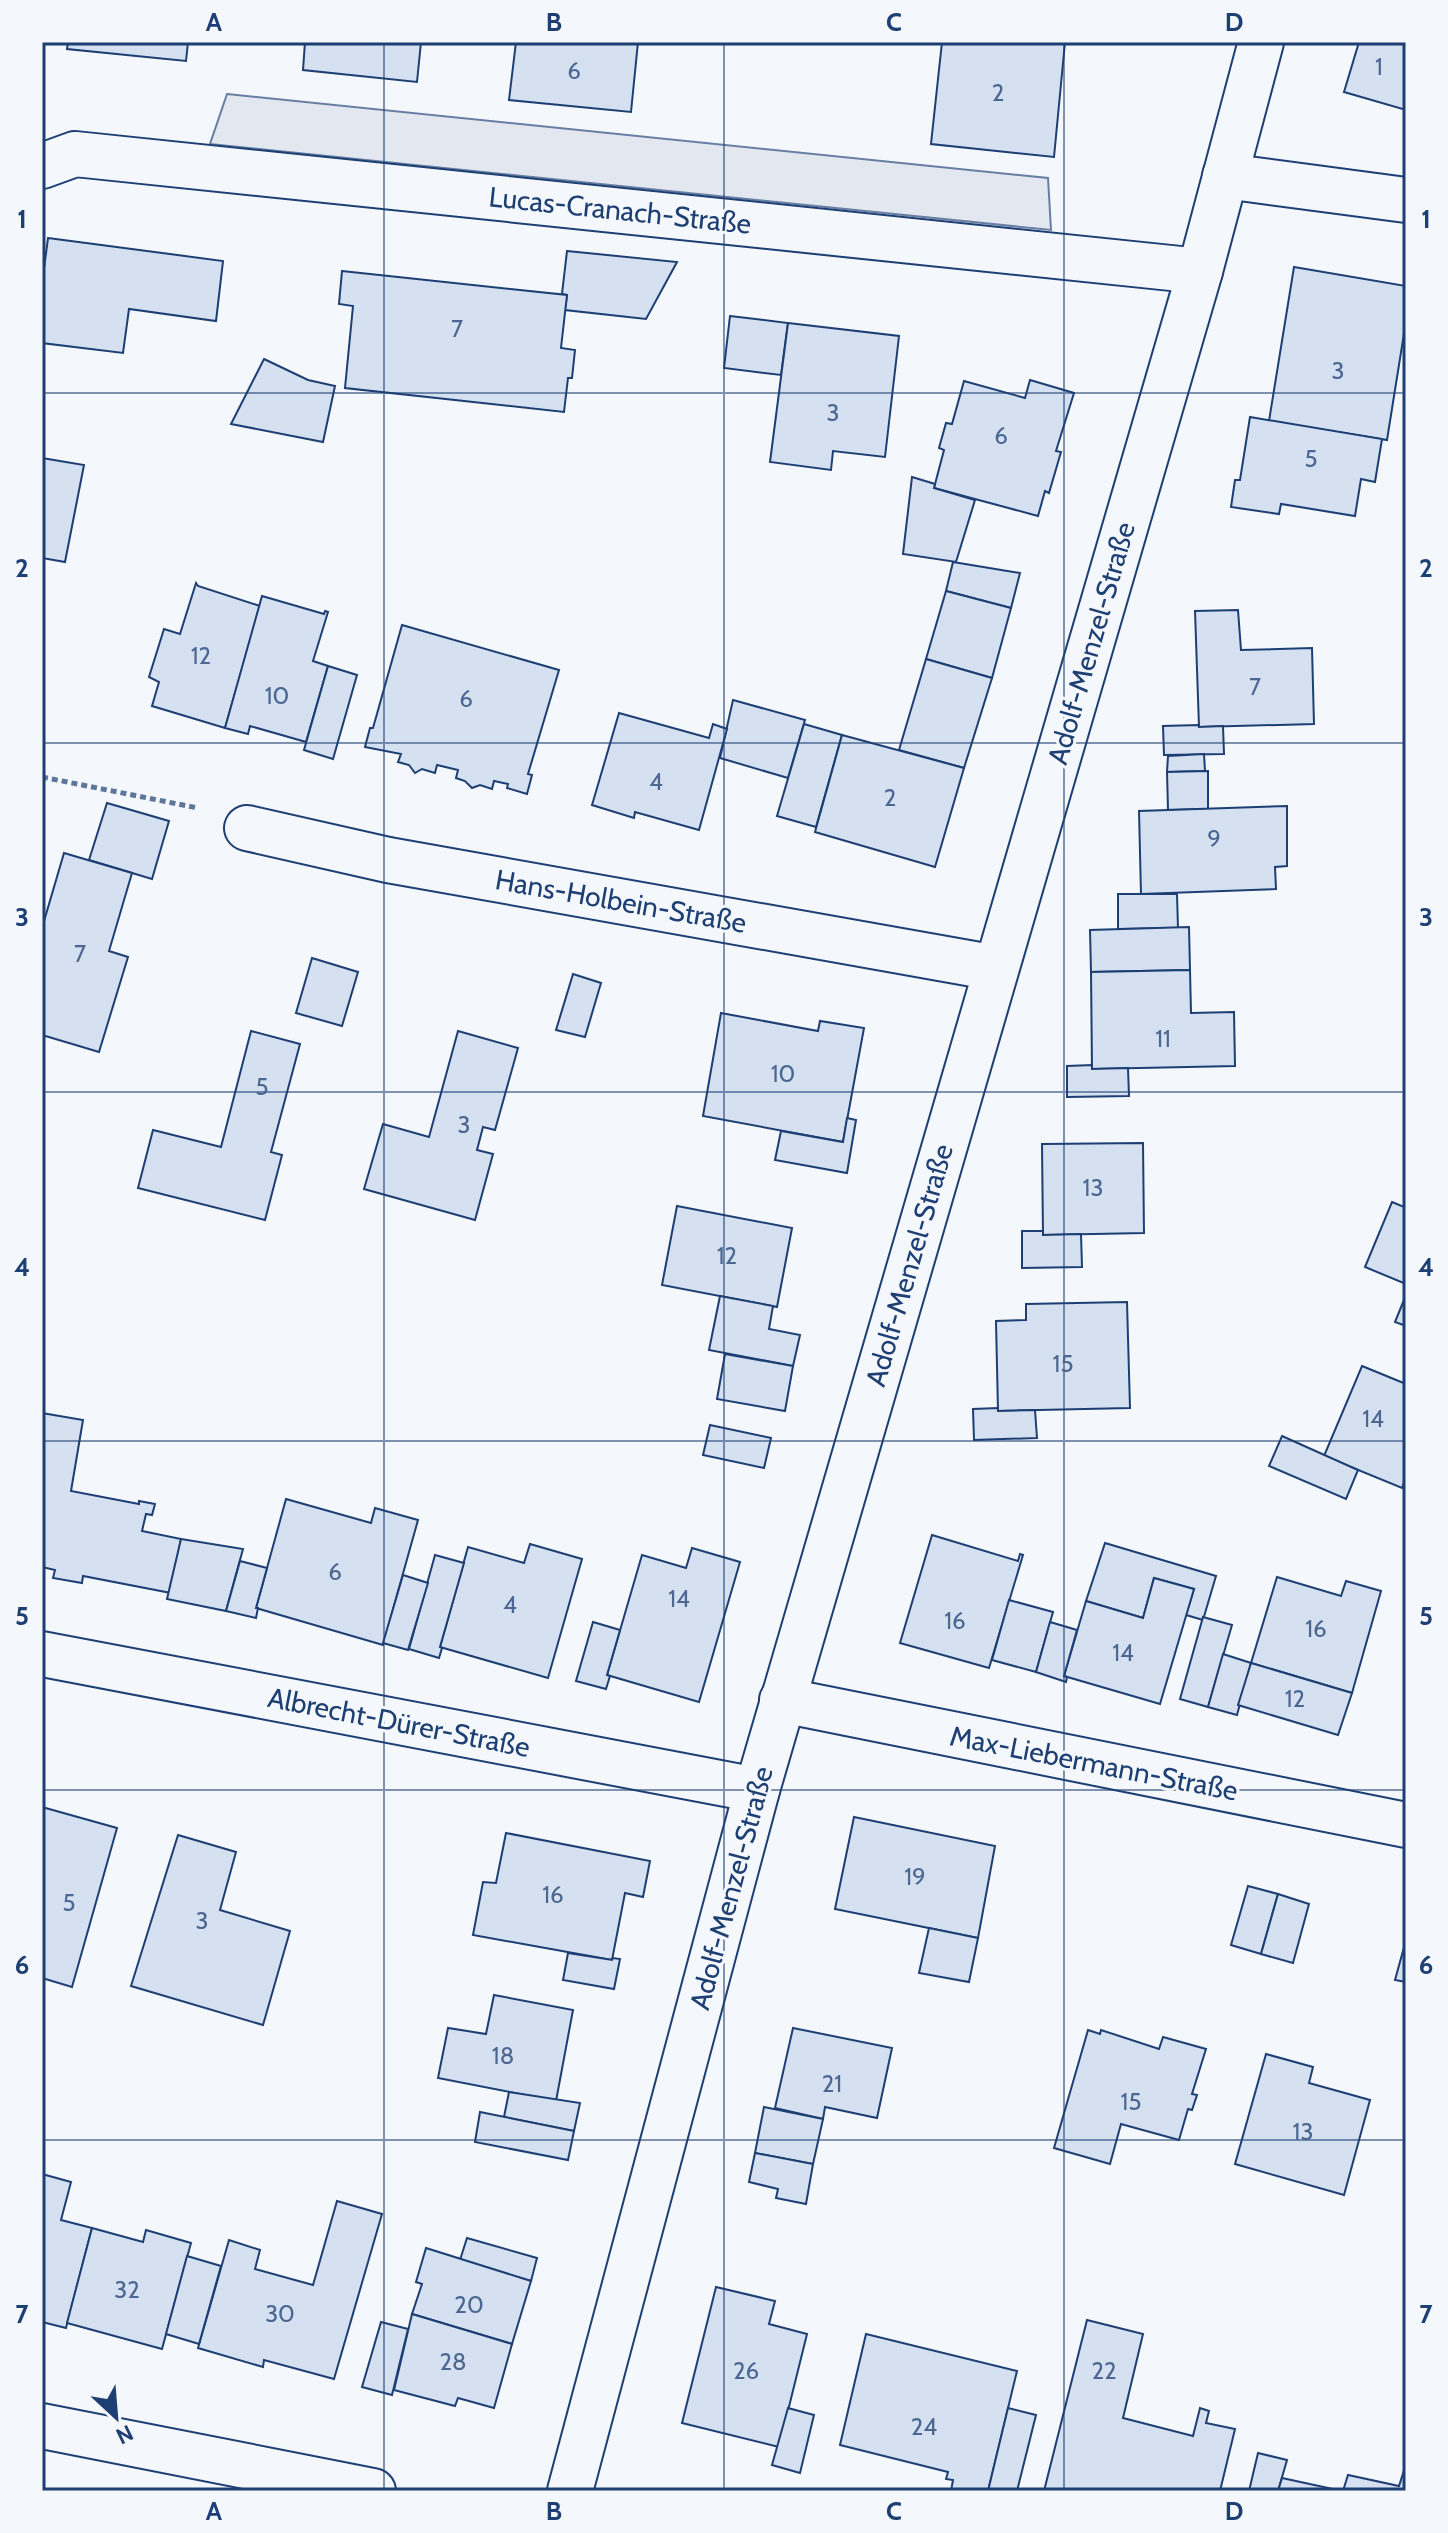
<svg xmlns="http://www.w3.org/2000/svg" width="1448" height="2533" viewBox="0 0 1448 2533" font-family="Cabin,sans-serif">
<style>
.parking{fill:#e3e8f0;stroke:#687fa3;stroke-width:2}
.building{fill:#d5e0f0;stroke:#1d3f73;stroke-width:2}
.lines{fill:none;stroke-linecap:round;stroke-linejoin:round}
.minor-casing{stroke:#1d3f73;stroke-width:48}
.path{stroke:#5e769c;stroke-width:5;stroke-dasharray:6 4;stroke-linecap:butt}
.minor{stroke:#f4f7fb;stroke-width:44}
.grid{fill:none;stroke:#1d3f73;stroke-width:2;stroke-opacity:0.55}
.labels{text-anchor:middle;stroke-width:6;stroke-linejoin:round;paint-order:stroke}
.number-label{font-size:24px;fill:#4b6792}
.street-label{font-size:28px;fill:#1d3f73;stroke:#f4f7fb}
.neatline{fill:none;stroke:#1d3f73;stroke-width:3}
.grid-label{font-size:26px;text-anchor:middle;font-weight:bold;fill:#1d3f73}
</style>
<rect width="100%" height="100%" fill="#f4f7fb"/>
<polygon class="parking" points="227,94 1048,178 1051,230 210,144"/>
<g class="building">
<polygon points="68,42 188,42 186,61 67,49"/>
<polygon points="305,42 421,42 417,82 303,70"/>
<polygon points="516,42 638,42 631,112 509,100"/>
<polygon points="942,42 1065,42 1054,157 931,144"/>
<polygon points="1359,42 1406,42 1406,110 1344,92"/>
<polygon points="48,238 223,261 216,321 129,309 123,353 42,343 42,284"/>
<polygon points="567,251 677,262 646,319 565,310 567,295 562,294"/>
<polygon points="1294,267 1406,286 1406,321 1387,440 1269,421"/>
<polygon points="342,271 567,295 561,348 575,350 572,378 568,378 564,412 345,388 353,306 339,304"/>
<polygon points="730,316 788,323 781,375 724,368"/>
<polygon points="788,323 899,336 885,457 833,451 831,470 770,462"/>
<polygon points="264,359 308,380 335,386 323,442 231,424"/>
<polygon points="1030,380 1074,393 1056,451 1061,452 1049,493 1045,491 1038,516 934,488 944,450 939,448 946,423 952,424 964,381 1025,398"/>
<polygon points="1250,417 1382,439 1375,482 1361,479 1355,516 1281,504 1279,514 1231,507 1235,480 1240,480"/>
<polygon points="42,458 84,465 65,562 42,558"/>
<polygon points="912,477 935,484 934,488 975,500 956,562 903,554"/>
<polygon points="953,562 1020,573 1011,608 946,591"/>
<polygon points="196,583 198,586 260,606 225,728 152,706 159,682 149,677 164,629 180,634"/>
<polygon points="946,591 1011,608 992,678 926,659"/>
<polygon points="262,596 324,614 325,611 328,612 313,661 328,666 306,742 250,726 248,734 225,728"/>
<polygon points="1238,610 1241,650 1312,648 1314,724 1199,727 1195,611"/>
<polygon points="402,625 559,670 528,774 532,775 527,794 507,788 508,784 494,781 492,789 480,785 472,788 465,781 456,778 458,770 437,765 435,773 422,769 415,773 409,765 398,762 401,754 365,747 370,728 373,728"/>
<polygon points="926,659 992,678 964,768 899,750"/>
<polygon points="328,666 357,675 333,759 304,750"/>
<polygon points="733,700 805,720 788,778 720,758"/>
<polygon points="619,713 709,738 713,724 727,729 699,830 635,812 634,818 592,805"/>
<polygon points="804,724 842,735 816,827 777,816"/>
<polygon points="1199,725 1199,727 1223,726 1224,754 1164,755 1163,726"/>
<polygon points="842,735 964,768 935,867 815,832"/>
<polygon points="1204,754 1205,771 1167,772 1168,756"/>
<polygon points="1208,771 1208,809 1168,810 1167,772"/>
<polygon points="107,803 169,821 152,879 89,860"/>
<polygon points="1287,806 1287,866 1275,867 1276,889 1141,894 1139,811"/>
<polygon points="64,853 132,873 109,951 128,957 99,1052 42,1035 42,928"/>
<polygon points="1118,894 1177,894 1178,928 1118,929"/>
<polygon points="1189,927 1190,970 1091,972 1090,930"/>
<polygon points="312,958 358,972 342,1026 296,1013"/>
<polygon points="1190,970 1191,1013 1234,1012 1235,1066 1092,1069 1091,972"/>
<polygon points="573,974 601,983 585,1037 556,1030"/>
<polygon points="721,1013 818,1031 820,1021 864,1028 843,1142 703,1116"/>
<polygon points="251,1031 300,1044 271,1152 282,1155 265,1220 138,1188 153,1130 221,1147"/>
<polygon points="458,1031 518,1048 495,1130 483,1127 477,1150 493,1154 475,1220 364,1189 383,1124 429,1137"/>
<polygon points="1092,1065 1092,1069 1128,1068 1129,1096 1067,1097 1067,1066"/>
<polygon points="847,1118 856,1120 847,1173 775,1160 781,1131 843,1142"/>
<polygon points="1143,1143 1144,1233 1043,1235 1042,1144"/>
<polygon points="1392,1202 1404,1207 1406,1202 1406,1284 1365,1267"/>
<polygon points="677,1206 792,1228 777,1307 662,1285"/>
<polygon points="1022,1231 1043,1231 1043,1235 1081,1234 1082,1267 1022,1268"/>
<polygon points="1406,1295 1406,1326 1395,1322"/>
<polygon points="720,1296 773,1306 769,1329 800,1335 793,1366 709,1350"/>
<polygon points="1127,1302 1130,1408 998,1411 996,1321 1026,1320 1026,1304"/>
<polygon points="725,1354 793,1366 785,1411 717,1399"/>
<polygon points="1362,1366 1406,1384 1406,1477 1402,1488 1324,1456"/>
<polygon points="998,1408 998,1411 1035,1410 1037,1438 974,1440 973,1409"/>
<polygon points="42,1413 83,1420 71,1491 139,1504 139,1501 155,1504 152,1515 146,1514 142,1531 181,1539 171,1593 83,1576 82,1583 53,1578 55,1570 42,1567"/>
<polygon points="710,1425 771,1438 764,1468 703,1455"/>
<polygon points="1282,1436 1358,1470 1346,1499 1269,1466"/>
<polygon points="286,1499 371,1523 375,1508 418,1520 383,1645 256,1608"/>
<polygon points="932,1535 1018,1561 1020,1554 1023,1555 989,1668 900,1643"/>
<polygon points="181,1539 243,1549 226,1611 167,1599"/>
<polygon points="1105,1543 1216,1576 1203,1620 1186,1615 1194,1589 1154,1578 1143,1618 1086,1601"/>
<polygon points="530,1544 582,1559 548,1678 440,1647 468,1547 524,1563"/>
<polygon points="692,1548 740,1562 699,1702 607,1675 642,1555 686,1568"/>
<polygon points="435,1555 464,1563 440,1647 442,1648 439,1658 409,1649"/>
<polygon points="240,1561 267,1568 256,1608 258,1608 256,1618 226,1611"/>
<polygon points="403,1575 428,1583 408,1650 383,1643"/>
<polygon points="1277,1577 1341,1596 1346,1581 1381,1591 1352,1693 1251,1663"/>
<polygon points="1154,1578 1194,1589 1160,1704 1064,1676 1086,1601 1143,1618"/>
<polygon points="1009,1600 1053,1612 1036,1672 992,1660"/>
<polygon points="1203,1617 1232,1625 1208,1707 1180,1699"/>
<polygon points="593,1622 620,1630 607,1675 610,1676 606,1689 576,1681"/>
<polygon points="1050,1622 1077,1630 1064,1676 1067,1677 1066,1682 1036,1672"/>
<polygon points="1223,1654 1251,1663 1237,1715 1208,1707"/>
<polygon points="1251,1663 1352,1693 1338,1735 1238,1705"/>
<polygon points="42,1807 117,1828 72,1987 42,1978"/>
<polygon points="854,1817 995,1846 978,1938 835,1909"/>
<polygon points="506,1833 650,1861 643,1897 625,1893 612,1960 473,1935 483,1882 496,1883"/>
<polygon points="178,1835 236,1852 220,1910 290,1931 263,2025 131,1986"/>
<polygon points="1248,1886 1278,1894 1261,1954 1231,1945"/>
<polygon points="1278,1894 1309,1904 1293,1963 1261,1954"/>
<polygon points="929,1928 978,1938 969,1982 919,1973"/>
<polygon points="1406,1940 1406,1982 1395,1980"/>
<polygon points="568,1953 612,1960 613,1958 620,1959 614,1989 563,1980"/>
<polygon points="494,1995 573,2010 556,2101 438,2078 448,2028 486,2034"/>
<polygon points="793,2028 892,2048 877,2118 825,2107 823,2119 775,2108"/>
<polygon points="1088,2030 1100,2034 1101,2030 1159,2049 1163,2037 1206,2049 1192,2094 1197,2095 1192,2110 1188,2109 1179,2140 1121,2124 1110,2164 1054,2148"/>
<polygon points="1266,2054 1313,2067 1309,2083 1370,2100 1344,2195 1235,2164"/>
<polygon points="509,2092 580,2103 574,2131 504,2117"/>
<polygon points="764,2107 823,2119 813,2164 755,2153"/>
<polygon points="480,2112 574,2131 568,2160 475,2142"/>
<polygon points="755,2153 813,2164 806,2204 776,2198 778,2189 749,2182"/>
<polygon points="42,2174 71,2182 61,2220 92,2228 66,2328 42,2322"/>
<polygon points="337,2201 382,2214 334,2379 264,2360 263,2367 198,2348 229,2240 260,2250 255,2269 313,2285"/>
<polygon points="92,2228 143,2242 146,2230 191,2243 162,2349 67,2323"/>
<polygon points="467,2238 537,2258 531,2281 460,2260"/>
<polygon points="426,2248 531,2281 512,2344 412,2314 422,2284 416,2282"/>
<polygon points="187,2256 221,2266 199,2344 166,2334"/>
<polygon points="716,2287 775,2301 769,2324 807,2334 779,2447 682,2423"/>
<polygon points="412,2314 512,2344 494,2408 458,2398 455,2406 394,2390"/>
<polygon points="1087,2320 1143,2334 1123,2418 1193,2436 1200,2408 1209,2411 1206,2423 1235,2429 1220,2491 1044,2491"/>
<polygon points="381,2322 408,2329 392,2395 362,2387"/>
<polygon points="866,2334 1017,2371 988,2491 951,2491 953,2480 946,2479 948,2472 840,2445"/>
<polygon points="788,2408 814,2415 800,2473 772,2465"/>
<polygon points="1008,2408 1036,2415 1017,2491 988,2491"/>
<polygon points="1258,2453 1287,2460 1278,2491 1249,2491"/>
<polygon points="1406,2464 1406,2491 1343,2491 1348,2475 1399,2486"/>
<polygon points="1282,2478 1342,2491 1278,2491"/>
</g>
<g class="lines">
<defs>
<g id="minor">
<polyline points="42,166 75,154 1200,271"/>
<polyline points="1225,176 1406,200"/>
<polyline points="247,828 388,860 996,968"/>
<polyline points="42,1654 757,1790"/>
<polyline points="782,1700 1406,1825"/>
<polyline points="42,2426 373,2491"/>
<polyline points="570,2491 757,1790 1200,271 1261,42"/>
</g>
</defs>
<use href="#minor" class="minor-casing"/>
<polyline class="path" points="42,777 198,808"/>
<use href="#minor" class="minor"/>
</g>
<path class="grid" d="M 384,42 L 384,2491M 724,42 L 724,2491M 1064,42 L 1064,2491M 42,393 L 1406,393M 42,743 L 1406,743M 42,1092 L 1406,1092M 42,1441 L 1406,1441M 42,1790 L 1406,1790M 42,2140 L 1406,2140"/>
<g class="labels">
<g class="number-label">
<text x="1379" y="75">1</text>
<text x="574" y="79">6</text>
<text x="998" y="101">2</text>
<text x="457" y="337">7</text>
<text x="1338" y="379">3</text>
<text x="833" y="421">3</text>
<text x="1001" y="444">6</text>
<text x="1311" y="467">5</text>
<text x="201" y="664">12</text>
<text x="1255" y="695">7</text>
<text x="277" y="704">10</text>
<text x="466" y="707">6</text>
<text x="656" y="790">4</text>
<text x="890" y="806">2</text>
<text x="1214" y="847">9</text>
<text x="80" y="962">7</text>
<text x="1163" y="1047">11</text>
<text x="783" y="1082">10</text>
<text x="262" y="1095">5</text>
<text x="464" y="1133">3</text>
<text x="1093" y="1196">13</text>
<text x="727" y="1264">12</text>
<text x="1063" y="1372">15</text>
<text x="1373" y="1427">14</text>
<text x="335" y="1580">6</text>
<text x="679" y="1607">14</text>
<text x="510" y="1613">4</text>
<text x="955" y="1629">16</text>
<text x="1316" y="1637">16</text>
<text x="1123" y="1661">14</text>
<text x="1295" y="1707">12</text>
<text x="915" y="1885">19</text>
<text x="553" y="1903">16</text>
<text x="69" y="1911">5</text>
<text x="202" y="1929">3</text>
<text x="503" y="2064">18</text>
<text x="832" y="2092">21</text>
<text x="1131" y="2110">15</text>
<text x="1303" y="2140">13</text>
<text x="127" y="2298">32</text>
<text x="469" y="2313">20</text>
<text x="280" y="2322">30</text>
<text x="453" y="2370">28</text>
<text x="746" y="2379">26</text>
<text x="1104" y="2379">22</text>
<text x="924" y="2435">24</text>
</g>
<g class="street-label">
<text transform="translate(620 210) rotate(6)" y="10">Lucas-Cranach-Straße</text>
<text transform="translate(1091 643) rotate(-74)" y="10">Adolf-Menzel-Straße</text>
<text transform="translate(621 901) rotate(10)" y="10">Hans-Holbein-Straße</text>
<text transform="translate(909 1265) rotate(-74)" y="10">Adolf-Menzel-Straße</text>
<text transform="translate(399 1722) rotate(11)" y="10">Albrecht-Dürer-Straße</text>
<text transform="translate(1094 1763) rotate(11)" y="10">Max-Liebermann-Straße</text>
<text transform="translate(731 1888) rotate(-75)" y="10">Adolf-Menzel-Straße</text>
</g>
</g>
<rect width="1448" height="2533" fill="none" stroke="#f4f7fb" stroke-width="88"/>
<g transform="translate(116 2417) rotate(154)" stroke="#f4f7fb" stroke-width="6" paint-order="stroke">
<path d="M0-6L14 30L0 20L-14 30Z" fill="#1d3f73"/>
<text y="-12" font-size="22" font-weight="bold" text-anchor="middle" fill="#1d3f73">N</text>
</g>
<rect x="44" y="44" width="1360" height="2445" class="neatline"/>
<g class="grid-label">
<text x="214" y="31">A</text>
<text x="554" y="31">B</text>
<text x="894" y="31">C</text>
<text x="1234" y="31">D</text>
<text x="22" y="228">1</text>
<text x="1426" y="228">1</text>
<text x="22" y="577">2</text>
<text x="1426" y="577">2</text>
<text x="22" y="926">3</text>
<text x="1426" y="926">3</text>
<text x="22" y="1276">4</text>
<text x="1426" y="1276">4</text>
<text x="22" y="1625">5</text>
<text x="1426" y="1625">5</text>
<text x="22" y="1974">6</text>
<text x="1426" y="1974">6</text>
<text x="22" y="2323">7</text>
<text x="1426" y="2323">7</text>
<text x="214" y="2520">A</text>
<text x="554" y="2520">B</text>
<text x="894" y="2520">C</text>
<text x="1234" y="2520">D</text>
</g>
</svg>
